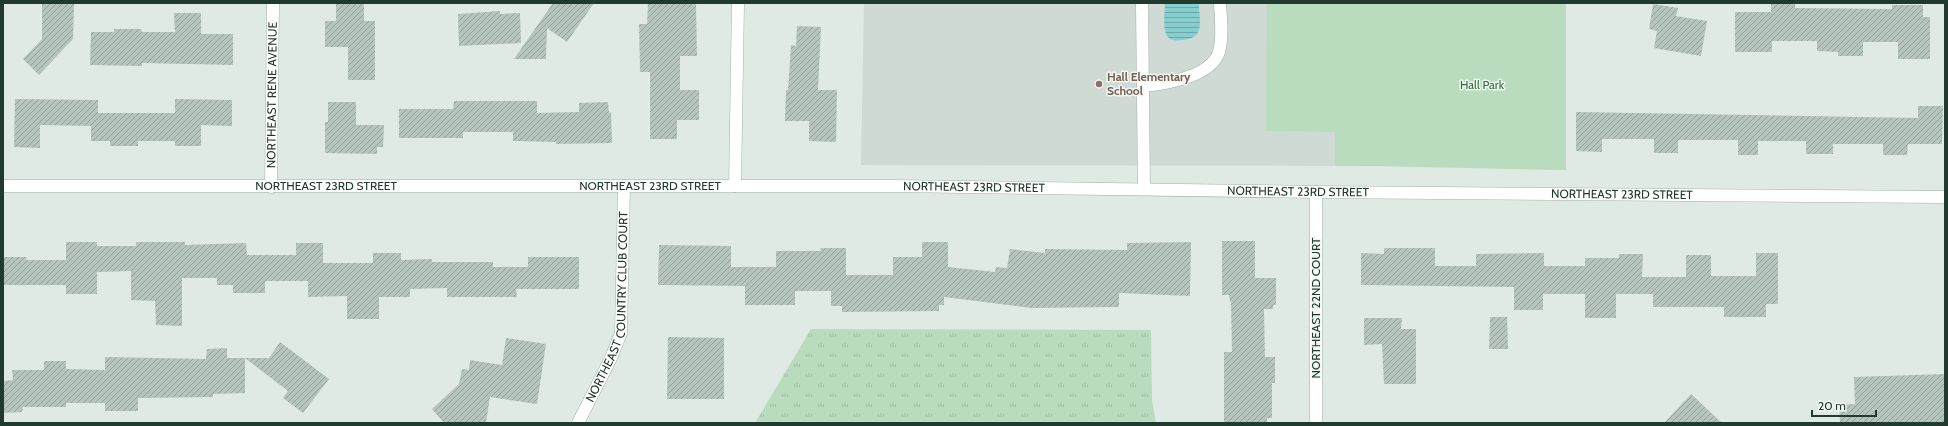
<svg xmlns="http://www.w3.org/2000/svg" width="1948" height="426" viewBox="0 0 1948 426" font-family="Cabin,sans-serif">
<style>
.built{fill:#cedad3}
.grass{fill:url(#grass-tufts)}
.green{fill:#b8dcbd}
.water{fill:url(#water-rules)}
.building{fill:url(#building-hatch)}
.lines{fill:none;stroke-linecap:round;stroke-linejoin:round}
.lane-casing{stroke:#a2b2aa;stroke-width:13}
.street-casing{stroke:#a2b2aa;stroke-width:13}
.lane{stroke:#fff;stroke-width:12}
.street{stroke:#fff;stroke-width:12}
.education-dot{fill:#8d6e63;stroke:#f0f7f2;stroke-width:1.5}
.labels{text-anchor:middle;stroke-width:3;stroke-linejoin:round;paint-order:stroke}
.education-label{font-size:12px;font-weight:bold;fill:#785e54;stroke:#f0f7f2;text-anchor:start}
.park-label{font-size:12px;fill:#2b713d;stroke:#f0f7f2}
.street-label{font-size:12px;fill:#203a30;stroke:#f0f7f2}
</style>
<defs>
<pattern id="grass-tufts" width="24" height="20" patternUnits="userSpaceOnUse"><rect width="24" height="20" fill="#b8dcbd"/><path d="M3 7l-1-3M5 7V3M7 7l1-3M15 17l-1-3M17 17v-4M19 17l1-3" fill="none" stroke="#9ebea3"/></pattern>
<pattern id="water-rules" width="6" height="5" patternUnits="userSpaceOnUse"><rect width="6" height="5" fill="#87ced0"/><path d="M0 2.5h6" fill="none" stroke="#6ea8a9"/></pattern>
<pattern id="building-hatch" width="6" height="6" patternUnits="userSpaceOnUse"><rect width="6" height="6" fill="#b5c5bd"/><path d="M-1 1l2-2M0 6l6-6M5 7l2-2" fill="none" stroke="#93a19a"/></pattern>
</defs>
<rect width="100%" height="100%" fill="#dfeae4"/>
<polygon class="built" points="864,3 1336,3 1335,166 861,165"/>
<polygon class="grass" points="811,329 1151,330 1152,400 1156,423 755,423"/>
<path class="green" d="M 1267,3 L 1566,3 L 1566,170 C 1489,169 1412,166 1335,166 L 1335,132 L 1266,131 Z"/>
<path class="water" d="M 1165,3 L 1199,3 C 1199,21 1206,39 1182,40 C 1177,41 1171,41 1168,37 C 1162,30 1165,12 1165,3 Z"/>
<g class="building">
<polygon points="42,3 74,3 73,39 39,75 23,59 42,39"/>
<polygon points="336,3 364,3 364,21 375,21 375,80 348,80 348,47 325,47 325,21 336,21"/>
<polygon points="553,3 594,3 567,42 547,28 546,59 514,59"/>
<polygon points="648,3 696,3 697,56 680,56 680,90 699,90 699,120 677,120 677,139 650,139 650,72 640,72 639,24 647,24"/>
<polygon points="1771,3 1795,3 1795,8 1892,9 1892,5 1923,5 1923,17 1930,17 1930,59 1898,59 1898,42 1863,42 1863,56 1838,56 1838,52 1817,51 1817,41 1772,41 1772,52 1735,52 1735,12 1771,12"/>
<polygon points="1653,4 1678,8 1676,16 1707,21 1701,56 1654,48 1657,31 1649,29"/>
<polygon points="500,11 500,14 520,13 521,43 459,46 458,14"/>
<polygon points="174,13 201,13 201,34 233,34 233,65 142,63 142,66 90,65 91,32 114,32 114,29 141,29 142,32 175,32"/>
<polygon points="797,26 821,27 818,90 837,90 836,142 809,141 809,121 785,121 786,90 788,90 791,45 796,46"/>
<polygon points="15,99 98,100 98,113 175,113 175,99 232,100 232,126 201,125 201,146 175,146 175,141 138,141 138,146 110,146 110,141 91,141 91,126 40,125 40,148 14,147"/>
<polygon points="454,101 537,101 537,113 579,112 579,103 608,102 609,113 611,112 612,143 556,144 556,142 513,141 513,132 463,132 463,138 399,138 399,109 453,109"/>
<polygon points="328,102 356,102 356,125 384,125 383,147 377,147 377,154 325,153 325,122 328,122"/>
<polygon points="1918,106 1943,106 1942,144 1908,144 1907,155 1883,155 1883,144 1833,144 1833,154 1806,154 1806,141 1758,141 1758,155 1738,155 1738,140 1678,140 1678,153 1654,153 1654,139 1602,139 1602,152 1576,151 1576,112 1918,118"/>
<polygon points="1222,241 1255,241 1255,278 1276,278 1276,305 1273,305 1273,309 1264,309 1265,357 1275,357 1275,383 1272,383 1272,418 1267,418 1267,423 1224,423 1224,352 1232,352 1231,302 1230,302 1229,295 1222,295"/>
<polygon points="66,242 97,242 97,246 136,246 136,242 185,242 185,245 246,243 247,255 296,255 296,243 323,243 323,263 373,263 373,253 401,253 401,260 432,259 432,262 493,262 493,267 528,267 528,257 579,257 579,289 516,289 517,297 447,297 447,288 410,289 410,297 379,297 379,319 347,319 347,296 308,297 308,281 265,281 265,293 233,293 233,285 217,285 217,278 182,278 182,326 156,325 155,301 131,300 131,271 97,272 97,294 66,294 66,285 3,285 3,257 27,257 26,260 66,260"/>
<polygon points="922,242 948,242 948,267 995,272 996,267 1007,268 1010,249 1045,253 1045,249 1127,250 1127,243 1191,242 1190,296 1119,293 1119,307 1031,308 944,297 944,305 939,305 939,311 842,312 842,306 831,306 831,291 795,291 795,305 745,305 745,286 658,285 659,245 731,246 731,267 776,267 776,251 821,251 820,248 846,248 846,275 893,275 893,257 922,257"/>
<polygon points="1384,248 1435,248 1435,266 1476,266 1476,254 1544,253 1544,266 1585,266 1585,258 1619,258 1619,254 1643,254 1642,277 1686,277 1686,255 1711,255 1711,276 1756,276 1756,253 1778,253 1778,304 1766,304 1766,317 1724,317 1724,307 1653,307 1653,294 1616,294 1616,318 1585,318 1585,294 1543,294 1543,310 1514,310 1514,287 1361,285 1361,253 1384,254"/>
<polygon points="1490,317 1507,317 1508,349 1489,349"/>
<polygon points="1364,318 1402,318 1401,329 1416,329 1416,384 1384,384 1382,344 1364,345"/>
<polygon points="668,337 724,338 724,399 667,399"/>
<polygon points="506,338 546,344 537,404 490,397 486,423 444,423 432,409 459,384 462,369 469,370 470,360 502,365"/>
<polygon points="280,342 329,379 303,413 283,398 288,391 245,358 269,358"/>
<polygon points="227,348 227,358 245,358 245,393 213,394 213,397 138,398 138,411 105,411 105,403 66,403 66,407 23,407 22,412 3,413 3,381 13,380 12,370 44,370 44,361 66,361 66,369 105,370 105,357 206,359 207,349"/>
<polygon points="1945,374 1945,423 1840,423 1839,405 1855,404 1854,377"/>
<polygon points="1691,394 1722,423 1664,423"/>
</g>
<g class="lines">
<defs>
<g id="lane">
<polyline points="1142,3 1144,189"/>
<path d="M 1143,86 C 1165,84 1211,77 1219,52 C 1223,37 1221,19 1220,3"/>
</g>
<g id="street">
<path id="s1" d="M 3,186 L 894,186 L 1316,192 L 1945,197"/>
<polyline points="735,186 738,3"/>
<path id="s2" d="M 271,187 L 273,3"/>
<polyline points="1316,192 1316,423"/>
<path id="s3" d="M 578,423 L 611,358 L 621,333 L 624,186"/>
</g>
</defs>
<use href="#lane" class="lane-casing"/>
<use href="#street" class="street-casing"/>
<use href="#lane" class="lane"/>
<use href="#street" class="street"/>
</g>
<circle class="education-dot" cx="1099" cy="84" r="4"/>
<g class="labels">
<g class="education-label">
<text x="1107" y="81">Hall Elementary<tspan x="1107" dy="14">School</tspan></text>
</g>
<g class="park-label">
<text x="1482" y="89">Hall Park</text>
</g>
<g class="street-label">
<text dy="4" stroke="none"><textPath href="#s2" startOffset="92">NORTHEAST RENE AVENUE</textPath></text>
<text dy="4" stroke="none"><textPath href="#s1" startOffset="647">NORTHEAST 23RD STREET</textPath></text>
<text dy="4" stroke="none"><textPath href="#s1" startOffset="323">NORTHEAST 23RD STREET</textPath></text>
<text dy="4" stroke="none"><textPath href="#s1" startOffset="971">NORTHEAST 23RD STREET</textPath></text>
<text dy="4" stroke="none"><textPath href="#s1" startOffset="1295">NORTHEAST 23RD STREET</textPath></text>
<text dy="4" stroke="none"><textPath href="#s1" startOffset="1619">NORTHEAST 23RD STREET</textPath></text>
<text dy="4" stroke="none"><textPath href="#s3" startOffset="123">NORTHEAST COUNTRY CLUB COURT</textPath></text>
<text transform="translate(1316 308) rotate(-90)" y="4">NORTHEAST 22ND COURT</text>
</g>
</g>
<rect width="1948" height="426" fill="none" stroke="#203a30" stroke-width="8"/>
<path d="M1812 410v6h64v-6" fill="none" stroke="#203a30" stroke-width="2"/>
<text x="1818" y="410" font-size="12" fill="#203a30" stroke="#f0f7f2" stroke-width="3" paint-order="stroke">20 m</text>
</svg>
